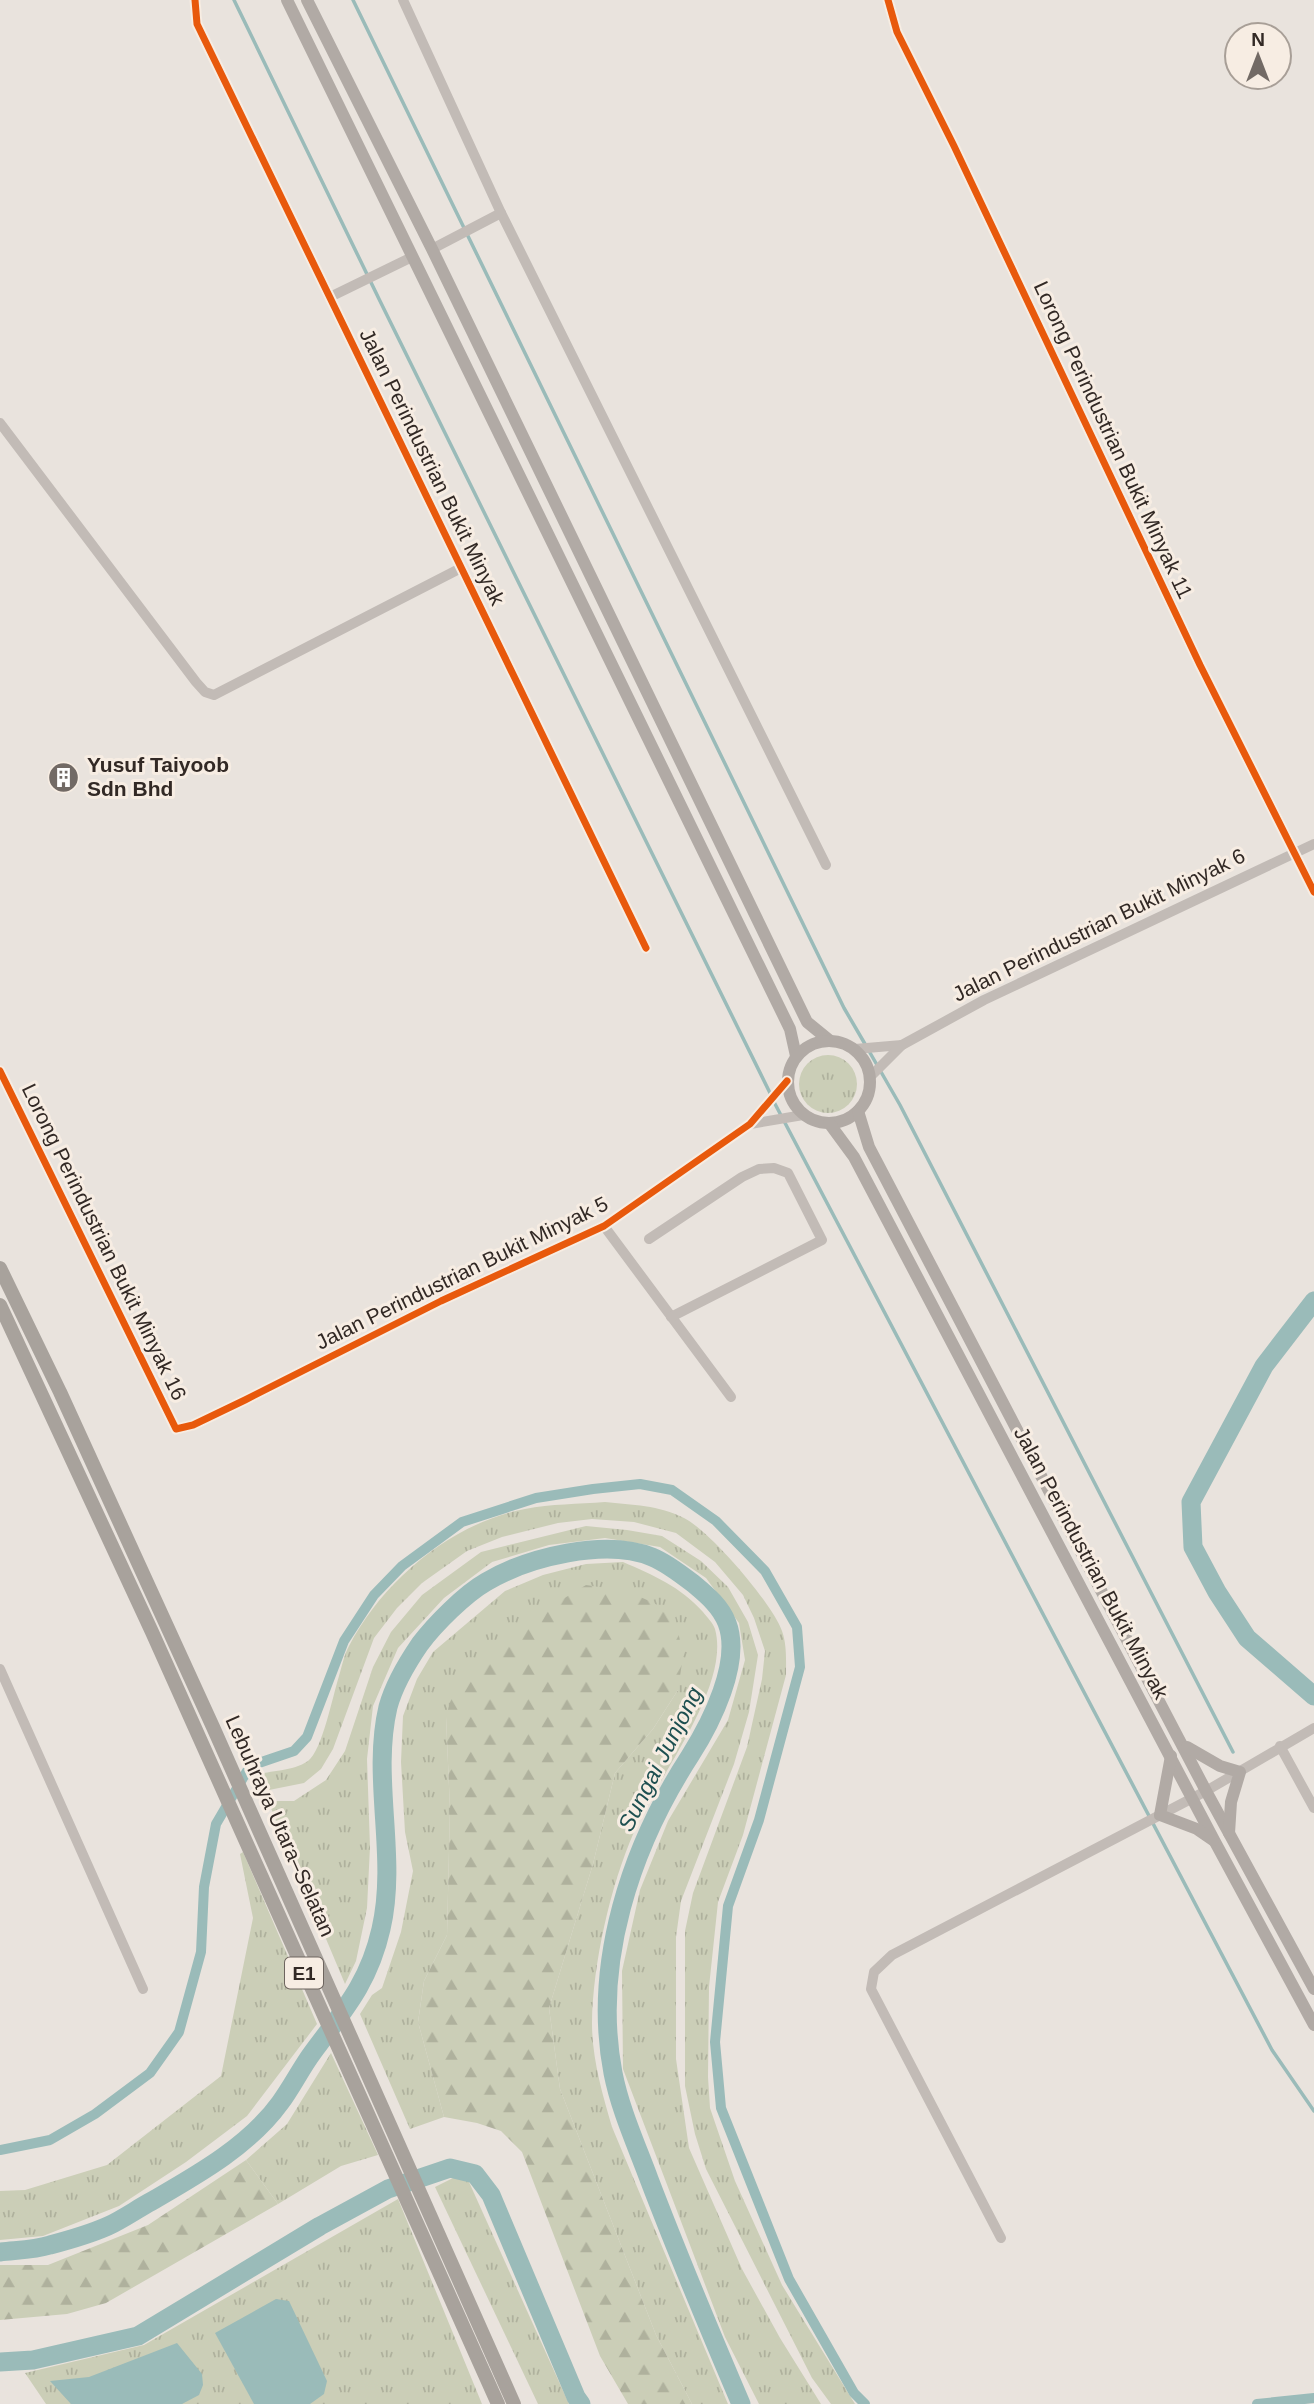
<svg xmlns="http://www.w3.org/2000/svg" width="1314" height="2404" viewBox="0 0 1314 2404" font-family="Helvetica,sans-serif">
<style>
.grass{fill:url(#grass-tufts)}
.forest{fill:url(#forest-firs)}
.water{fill:#9abbb9}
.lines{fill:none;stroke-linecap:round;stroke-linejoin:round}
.stream{stroke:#9abbb9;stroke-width:3.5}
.canal{stroke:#9abbb9;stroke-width:10}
.river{stroke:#9abbb9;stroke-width:19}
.minor{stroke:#c2bbb6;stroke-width:10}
.major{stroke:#b1aaa5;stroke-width:12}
.highway{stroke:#a8a29c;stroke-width:14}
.cycleway-casing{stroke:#f7ede3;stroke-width:11}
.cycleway{stroke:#e8590c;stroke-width:7}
.labels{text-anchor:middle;stroke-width:6;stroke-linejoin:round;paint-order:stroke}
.shield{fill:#f7ede3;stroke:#6d645e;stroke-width:2}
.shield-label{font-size:19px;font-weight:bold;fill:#322925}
.street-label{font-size:21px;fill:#322925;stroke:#f7ede3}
.poi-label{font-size:21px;font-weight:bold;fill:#322925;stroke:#f7ede3;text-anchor:start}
.water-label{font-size:23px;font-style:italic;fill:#1d4f50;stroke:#f7ede3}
</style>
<defs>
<pattern id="grass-tufts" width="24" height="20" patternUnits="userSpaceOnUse" patternTransform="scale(1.75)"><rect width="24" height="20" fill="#cbceb7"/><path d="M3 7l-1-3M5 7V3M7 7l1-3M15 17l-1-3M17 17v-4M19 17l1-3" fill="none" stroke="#afb19d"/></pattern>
<pattern id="forest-firs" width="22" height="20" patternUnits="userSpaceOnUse" patternTransform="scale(1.75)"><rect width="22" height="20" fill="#cbceb7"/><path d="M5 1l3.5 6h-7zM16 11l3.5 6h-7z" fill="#afb19d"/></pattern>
</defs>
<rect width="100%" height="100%" fill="#e9e3dd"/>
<g class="grass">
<circle cx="828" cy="1084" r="29"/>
<path d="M 605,1502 C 632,1505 659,1505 684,1518 C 710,1531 772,1603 782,1631 C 787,1645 786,1661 786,1675 L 743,1835 L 718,1902 L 709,1987 L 708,2077 L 710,2108 L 735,2181 L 782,2285 L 855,2404 L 831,2404 L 812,2378 L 706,2169 L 695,2134 L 685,2086 L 685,1931 L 693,1893 L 747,1747 L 762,1679 L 765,1651 L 754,1618 L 743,1595 L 715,1562 L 676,1533 L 634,1522 L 592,1519 L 558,1523 L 502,1537 L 467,1551 L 422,1583 L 397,1608 L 374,1638 L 333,1749 L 321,1769 L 304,1783 L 259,1792 L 252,1776 C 269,1770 292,1772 308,1761 C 322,1751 333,1695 339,1676 C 342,1666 344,1655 349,1646 C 383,1581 451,1523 525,1509 C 551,1504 578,1504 605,1502 Z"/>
<polygon points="586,1526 627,1530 662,1536 701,1561 728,1587 748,1622 758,1655 749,1712 734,1764 681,1901 676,1937 676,2059 689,2148 742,2269 780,2338 821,2404 759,2404 725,2337 623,2069 622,1971 640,1890 668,1821 728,1720 745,1660 739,1623 706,1578 660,1547 605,1538 549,1545 492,1562 444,1598 398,1648 373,1706 367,1759 370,1847 367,1908 356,1961 345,1984 268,1801 294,1801 326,1780 345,1751 373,1667 391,1632 422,1595 481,1552"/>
<path d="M 623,1562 C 653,1575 681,1587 703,1612 C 707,1617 713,1623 715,1629 C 731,1687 657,1777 634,1832 C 610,1887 593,1963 592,2023 C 592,2058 602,2093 612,2127 L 728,2404 L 692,2404 L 656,2335 L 560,2089 L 549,2008 L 593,1864 L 615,1773 L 653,1729 L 678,1690 L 446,1717 L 450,1809 L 447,1935 L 424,1981 L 418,2022 L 444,2117 L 410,2129 L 360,2014 L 372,1995 L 382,1988 L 401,1932 L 413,1871 L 405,1832 L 401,1762 L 403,1716 L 417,1679 L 433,1652 L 505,1591 L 543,1575 L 586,1564 Z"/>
<polygon points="243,1852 317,2024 247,2116 186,2162 119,2206 43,2236 0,2240 0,2191 25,2190 107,2165 221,2076 253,1918 240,1854"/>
<polygon points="331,2053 378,2155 341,2166 278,2204 246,2160 287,2124"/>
<polygon points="457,2176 469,2182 569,2404 538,2404 435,2187"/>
<polygon points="398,2199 482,2404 46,2404 25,2373 144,2345"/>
</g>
<g class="forest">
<path d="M 586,1585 C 622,1590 645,1595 675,1616 L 683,1656 L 678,1690 L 653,1729 L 615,1773 L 593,1864 L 549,2008 L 560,2089 L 656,2335 L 692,2404 L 628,2404 L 600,2356 L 522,2152 L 501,2131 L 477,2123 L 444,2117 L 418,2022 L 424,1981 L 447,1935 L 450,1809 L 446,1717 L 457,1677 L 495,1640 Z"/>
<polygon points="246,2160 278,2204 106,2303 67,2314 0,2320 0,2265 48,2265 148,2225"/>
</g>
<g class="water">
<polygon points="276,2299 289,2301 327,2381 324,2394 310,2404 254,2404 215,2333"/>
<polygon points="177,2343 202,2374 203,2385 199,2395 182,2404 71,2404 50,2381 89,2377"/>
</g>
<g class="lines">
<g class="stream">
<polyline points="234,0 380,301 771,1095"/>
<polyline points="353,0 844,1008 865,1044"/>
<polyline points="869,1051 900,1105 1233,1752"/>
<polyline points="774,1102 1272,2050 1314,2111"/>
</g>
<g class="canal">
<polyline points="0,2150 50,2140 95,2114 150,2073 179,2032 201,1952 204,1887 216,1824 250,1766 294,1751 307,1737 344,1641 374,1595 402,1566 462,1522 536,1498 593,1489 640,1484 672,1490 716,1521 765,1571 797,1627 800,1667 759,1820 728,1906 715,2042 721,2108 789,2279 854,2393 865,2404"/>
<polyline points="1257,2404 1314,2398"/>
</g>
<g class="river">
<polyline points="1314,1301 1264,1366 1191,1502 1193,1547 1217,1592 1247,1638 1314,1696"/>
<path d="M 0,2252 C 17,2250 34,2250 50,2245 C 69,2240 90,2234 108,2226 C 123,2219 137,2209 152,2201 C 197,2175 249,2146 280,2103 C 292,2087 301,2068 313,2052 C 345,2009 369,1982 381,1929 C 398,1856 371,1779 388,1707 C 394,1685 407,1663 420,1644 C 435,1624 465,1594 486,1582 C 528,1557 606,1538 652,1557 C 667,1563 682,1575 695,1585 C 707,1595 721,1607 727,1623 C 742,1662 711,1723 690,1756 C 631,1847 592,1963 613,2073 C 620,2109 636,2144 649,2179 C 678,2255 709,2329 741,2404"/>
<polyline points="0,2362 33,2360 138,2336 320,2226 388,2189 450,2168 475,2174 491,2195 576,2397 581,2404"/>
</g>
<g class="minor">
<polyline points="195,0 197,24 646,948"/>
<polyline points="403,0 501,213 826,865"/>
<polyline points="888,0 897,32 954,146 1200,665 1314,892"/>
<polyline points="432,249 501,213"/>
<polyline points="330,297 412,257"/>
<polyline points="0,423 196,682 205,692 214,695 461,568"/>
<polyline points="855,1049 902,1045"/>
<polyline points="0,1071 176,1429 193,1425 245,1400 441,1301 604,1226 750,1124 787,1081"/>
<polyline points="870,1077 902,1045 984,1000 1314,844"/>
<polyline points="750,1124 803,1115"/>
<polyline points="604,1226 731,1397"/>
<polyline points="649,1239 742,1177 759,1169 774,1168 788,1173 822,1240 671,1317"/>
<polyline points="0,1669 143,1989"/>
<polyline points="1280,1746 1314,1808"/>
<polyline points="1001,2238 871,1989 874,1972 892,1955 1206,1791 1314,1728"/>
</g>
<g class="major">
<polyline points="287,0 790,1029 796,1056"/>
<polyline points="307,0 432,249 807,1022 829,1040"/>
<circle cx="829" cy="1082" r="41"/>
<polyline points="858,1111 869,1147 1206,1791 1314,1989"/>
<polyline points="829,1123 854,1157 1214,1840 1314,2025"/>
<polyline points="1187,1747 1220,1766 1240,1772 1231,1802 1229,1833"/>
<polyline points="1171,1756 1160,1815 1197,1829 1213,1840"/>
</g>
<g class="highway">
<polyline points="0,1268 60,1392 213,1727 514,2404"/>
<polyline points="0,1305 152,1632 498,2404"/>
</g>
<defs>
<g id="cycleway">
<polyline points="195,0 197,24 646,948"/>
<polyline points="888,0 897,32 954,146 1200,665 1314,892"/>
<polyline points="0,1071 176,1429 193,1425 245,1400 441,1301 604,1226 750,1124 787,1081"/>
</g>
</defs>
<use href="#cycleway" class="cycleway-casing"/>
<use href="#cycleway" class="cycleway"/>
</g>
<defs>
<symbol id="building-disc" viewBox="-11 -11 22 22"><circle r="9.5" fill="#726a65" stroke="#f7ede3"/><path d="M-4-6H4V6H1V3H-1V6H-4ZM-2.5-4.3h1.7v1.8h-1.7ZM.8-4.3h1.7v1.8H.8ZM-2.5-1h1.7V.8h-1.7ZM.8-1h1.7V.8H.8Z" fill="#fff"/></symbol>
</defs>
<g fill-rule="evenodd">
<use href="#building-disc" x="46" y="760" width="35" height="35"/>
</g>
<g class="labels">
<rect class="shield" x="285" y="1957.5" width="38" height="31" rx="5"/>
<g class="shield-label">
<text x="304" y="1980">E1</text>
</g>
<g class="street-label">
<text transform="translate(1113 440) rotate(65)" y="7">Lorong Perindustrian Bukit Minyak 11</text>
<text transform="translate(432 467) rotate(64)" y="7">Jalan Perindustrian Bukit Minyak</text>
<text transform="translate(1099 925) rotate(-26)" y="7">Jalan Perindustrian Bukit Minyak 6</text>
<text transform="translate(104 1242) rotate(64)" y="7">Lorong Perindustrian Bukit Minyak 16</text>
<text transform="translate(462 1273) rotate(-26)" y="7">Jalan Perindustrian Bukit Minyak 5</text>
<text transform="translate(1091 1563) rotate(62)" y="7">Jalan Perindustrian Bukit Minyak</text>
<text transform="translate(280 1826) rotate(66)" y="7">Lebuhraya Utara–Selatan</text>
</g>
<g class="poi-label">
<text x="87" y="772">Yusuf Taiyoob<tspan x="87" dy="24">Sdn Bhd</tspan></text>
</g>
<g class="water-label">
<text transform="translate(660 1759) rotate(-63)" y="8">Sungai Junjong</text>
</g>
</g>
<g transform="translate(1258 56)"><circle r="33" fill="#f7ede3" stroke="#a89f97" stroke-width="2"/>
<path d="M0-5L12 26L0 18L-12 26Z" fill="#726a65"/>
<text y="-10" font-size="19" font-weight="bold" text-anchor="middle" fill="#322925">N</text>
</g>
</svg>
